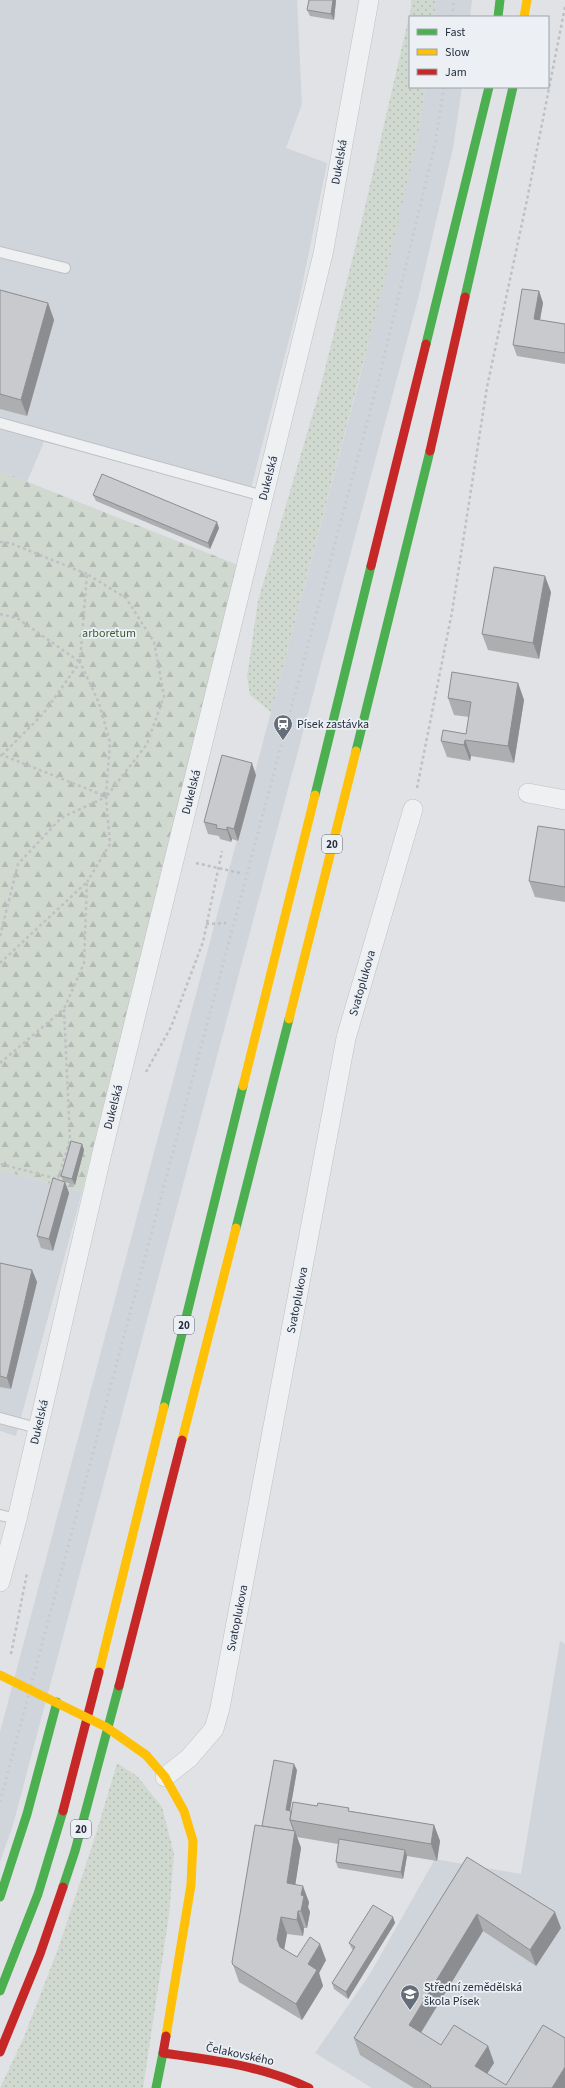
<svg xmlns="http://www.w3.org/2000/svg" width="565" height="2088" viewBox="0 0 565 2088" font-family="'Source Sans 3',sans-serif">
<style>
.built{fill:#d0d5dc}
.grass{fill:url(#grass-dots)}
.forest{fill:url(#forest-firs)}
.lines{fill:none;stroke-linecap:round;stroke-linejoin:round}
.lane-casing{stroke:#bec0c3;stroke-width:12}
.street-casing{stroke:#bec0c3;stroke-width:20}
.path{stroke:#bfc0c5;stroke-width:2.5;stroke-dasharray:3 3;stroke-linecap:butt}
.lane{stroke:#eff0f2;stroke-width:10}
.street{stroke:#eff0f2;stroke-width:19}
.fast{stroke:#4caf50;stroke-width:9}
.slow{stroke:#ffc107;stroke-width:9}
.jam{stroke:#c62828;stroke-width:9}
.rail{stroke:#c8cacd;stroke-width:3;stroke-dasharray:2 4;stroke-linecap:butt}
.slow-bridge{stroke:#ffc107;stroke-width:9}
.wall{fill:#acaeb0}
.shaded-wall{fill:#8c8d90}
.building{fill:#c8cacd;stroke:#8c8d90}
.labels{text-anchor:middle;stroke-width:3.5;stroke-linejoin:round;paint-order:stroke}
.shield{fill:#ecf0f5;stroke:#616976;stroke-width:1}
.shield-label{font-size:11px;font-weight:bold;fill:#252f3f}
.street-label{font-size:12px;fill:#252f3f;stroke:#ecf0f5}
.park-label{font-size:12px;fill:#3a5c32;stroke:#ecf0f5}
.poi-label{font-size:12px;fill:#252f3f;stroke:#ecf0f5;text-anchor:start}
</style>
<defs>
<pattern id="grass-dots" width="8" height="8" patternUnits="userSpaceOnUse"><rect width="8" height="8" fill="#d0d9cf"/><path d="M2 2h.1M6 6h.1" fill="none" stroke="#b2bbb3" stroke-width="1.8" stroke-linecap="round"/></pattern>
<pattern id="forest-firs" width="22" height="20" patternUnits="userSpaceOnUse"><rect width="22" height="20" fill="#d0d9cf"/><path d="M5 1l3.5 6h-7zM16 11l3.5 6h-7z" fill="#b2bbb3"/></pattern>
</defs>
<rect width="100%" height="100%" fill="#e0e2e5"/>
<g class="built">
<polygon points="0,0 297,0 302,104 286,148 327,163 299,301 249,496 44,442 27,482 0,471"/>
<polygon points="436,0 472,0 470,17 434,17"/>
<polygon points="425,87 462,87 453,148 418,299 13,1825 0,1862 0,1732 361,373 417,141"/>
<polygon points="0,1170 82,1192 16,1436 0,1431"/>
<polygon points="560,1641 565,1644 565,2088 372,2088 315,2053 370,1974 435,1859 521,1874"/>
</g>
<g class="grass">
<polygon points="411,0 436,0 434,17 410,17 410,87 425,87 417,141 382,291 271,712 250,695 247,677 258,601 320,389 361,224 411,8"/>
<polygon points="117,1763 137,1776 162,1807 174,1854 169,1915 143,2088 0,2088 24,2037 58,1949 96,1834"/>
</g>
<polygon class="forest" points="0,471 238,565 82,1192 0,1170"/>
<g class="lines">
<defs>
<g id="lane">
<polyline points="0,252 65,268"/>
<polyline points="0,423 263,496"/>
<polyline points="0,1418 37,1428"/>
<polyline points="0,1515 17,1519"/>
</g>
<g id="street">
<polyline points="528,793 565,800"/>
<polyline points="0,1582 17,1519 102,1153 323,254 369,0"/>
<polyline points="165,1777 189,1758 214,1729 220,1708 346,1038 413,809"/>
</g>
</defs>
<use href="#lane" class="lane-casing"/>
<use href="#street" class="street-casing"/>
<g class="path">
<polyline points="0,542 10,543 87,574"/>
<polyline points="0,614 17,618 80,662"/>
<polyline points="80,662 87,574 126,598 154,642 164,696 147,744 106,797"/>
<polyline points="2,755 43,714 80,662 99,703 110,742 106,796"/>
<polyline points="0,756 2,755 105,796"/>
<polyline points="417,788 452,612 487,387 527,200 565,7"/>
<polyline points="196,863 240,873"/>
<polyline points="206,924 226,923"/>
<polyline points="0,936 18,864 61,818 106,797 110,844 87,882"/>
<polyline points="0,963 87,882 84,963 64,1009"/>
<polyline points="0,1063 64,1009 70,1140 58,1179 0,1164"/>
<polyline points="146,1072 171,1027 203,942 222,851"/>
<polyline points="11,1654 27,1573"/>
</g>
<use href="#lane" class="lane"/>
<use href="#street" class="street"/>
<g class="fast">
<polyline points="498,17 500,0"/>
<polyline points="465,297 513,87"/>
<polyline points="426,344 489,87"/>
<polyline points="356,751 430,451"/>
<polyline points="315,795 371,566"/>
<polyline points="236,1228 289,1019"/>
<polyline points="164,1407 243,1086"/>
<polyline points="63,1887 75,1851 119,1686"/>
<polyline points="0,1897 27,1814 57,1702"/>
<polyline points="0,1991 38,1894 63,1811"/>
<polyline points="156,2088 163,2053"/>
</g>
<g class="slow">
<polyline points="524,17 527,0"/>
<polyline points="289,1019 356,751"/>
<polyline points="243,1086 315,795"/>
<polyline points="182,1440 236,1228"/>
<polyline points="99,1672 164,1407"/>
<polyline points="146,1755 165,1777 184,1811 193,1841 191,1885 166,2036"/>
</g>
<g class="jam">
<polyline points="430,451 465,297"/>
<polyline points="371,566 426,344"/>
<polyline points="119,1686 182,1440"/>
<polyline points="63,1811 99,1672"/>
<path d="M 166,2036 L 163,2053 C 214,2060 262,2066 309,2088"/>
<polyline points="0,2052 40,1954 63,1887"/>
</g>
<g class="rail">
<polyline points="452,17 454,0"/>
<polyline points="0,1802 379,378 435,144 444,87"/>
</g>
<polyline class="slow-bridge" points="0,1675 106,1727 146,1755"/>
</g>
<g class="wall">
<polygon points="309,0 336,0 334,20 310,16 307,10"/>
<polygon points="0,290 48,303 54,320 27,416 0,409"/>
<polygon points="539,291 543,303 540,320 565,324 565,364 517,356 513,345"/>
<polygon points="93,495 219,528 210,549 96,501"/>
<polygon points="551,592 539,659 488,650 482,634"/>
<polygon points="518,683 524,700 514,763 471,756 470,761 447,757 441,741 466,734 469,717 454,715 448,698"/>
<polygon points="256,775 238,841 232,839 231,842 220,839 219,836 208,834 204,822"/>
<polygon points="565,830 565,902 535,897 529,881"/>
<polygon points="82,1144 84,1150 75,1185 65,1182 69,1193 53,1251 41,1248 37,1236 63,1181 61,1176"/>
<polygon points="0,1263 32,1270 37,1282 11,1389 0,1387"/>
<polygon points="297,1770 290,1811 350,1811 434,1825 440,1841 437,1861 407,1856 403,1879 338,1868 336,1862 338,1844 297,1837 301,1848 295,1884 309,1902 308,1907 310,1912 307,1928 304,1928 303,1936 287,1934 284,1949 297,1957 326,1960 319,1973 323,1986 302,2020 239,1982 238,1979 232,1962 263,1826"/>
<polygon points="467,1857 561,1928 536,1966 483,1931 421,2033 441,2045 488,2046 494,2063 487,2074 506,2085 565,2088 414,2088 360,2055 354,2038"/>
<polygon points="393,1917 395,1923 348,1999 334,1989 332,1983 353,1950 352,1949 349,1943"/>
</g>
<g class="shaded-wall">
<polygon points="333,0 336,0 334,20 331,14"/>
<polygon points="539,291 543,303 538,330 534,319"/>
<polygon points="48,303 54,320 27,416 21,400"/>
<polygon points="217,522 219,528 210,549 208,543"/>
<polygon points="545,576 551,592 539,659 533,643"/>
<polygon points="518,683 524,700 514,763 508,746"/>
<polygon points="465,740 471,756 470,761 464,745"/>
<polygon points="252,763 256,775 238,841 234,829"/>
<polygon points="227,827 232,839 231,842 227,830"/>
<polygon points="82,1144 84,1150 75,1185 72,1179"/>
<polygon points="65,1182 69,1193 53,1251 49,1239"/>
<polygon points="32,1270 37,1282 11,1389 7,1378"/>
<polygon points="294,1764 297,1770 289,1816 286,1810"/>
<polygon points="434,1825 440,1841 437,1861 431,1844"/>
<polygon points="295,1831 301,1848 293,1900 287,1883"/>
<polygon points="405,1850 407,1856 403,1879 401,1872"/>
<polygon points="303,1886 309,1902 308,1907 310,1912 307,1928 301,1911 301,1895"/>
<polygon points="298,1911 304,1928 303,1936 297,1920"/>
<polygon points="555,1912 561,1928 536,1966 530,1950"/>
<polygon points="477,1914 483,1931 415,2042 409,2025"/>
<polygon points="281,1917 287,1934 283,1956 277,1939"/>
<polygon points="393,1917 395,1923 348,1999 346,1992"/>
<polygon points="320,1944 326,1960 319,1973 323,1986 302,2020 296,2004 308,1964"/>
<polygon points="488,2046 494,2063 481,2083 475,2066"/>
<polygon points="565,2067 565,2088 552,2088"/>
</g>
<g class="building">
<polygon points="309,0 333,0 331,14 307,10"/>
<polygon points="522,289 539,291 534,319 565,324 565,353 513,345"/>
<polygon points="0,290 48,303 21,400 0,394"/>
<polygon points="102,474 217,522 208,543 93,495"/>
<polygon points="494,567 545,576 533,643 482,634"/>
<polygon points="452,672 518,683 508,746 465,740 464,745 441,741 443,730 466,734 471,702 448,698"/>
<polygon points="222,755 252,763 234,829 227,827 227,830 216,828 217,825 204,822"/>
<polygon points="538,826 565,830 565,887 529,881"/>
<polygon points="71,1141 82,1144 72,1179 61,1176"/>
<polygon points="53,1178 65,1182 49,1239 37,1236"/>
<polygon points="0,1263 32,1270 7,1378 0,1376"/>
<polygon points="274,1760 294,1764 286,1810 291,1811 290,1820 294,1831 262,1826"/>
<polygon points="293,1802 317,1806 318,1803 349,1808 348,1811 434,1825 431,1844 290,1820"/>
<polygon points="255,1825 295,1831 287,1883 303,1886 301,1895 304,1896 301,1911 298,1911 297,1920 281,1917 277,1939 280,1947 297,1957 310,1937 320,1944 308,1964 317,1970 296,2004 233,1965 232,1962"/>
<polygon points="339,1839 405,1850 401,1872 336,1862"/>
<polygon points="467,1857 555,1912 530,1950 477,1914 409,2025 441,2045 454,2025 488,2046 475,2066 506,2085 543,2025 565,2038 565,2067 552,2088 430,2088 431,2086 354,2038"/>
<polygon points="373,1905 393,1917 346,1992 332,1983 355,1947 349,1943"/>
</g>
<defs>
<symbol id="station-pin" viewBox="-11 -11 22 30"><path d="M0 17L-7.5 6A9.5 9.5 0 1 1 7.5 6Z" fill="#666e79" stroke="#ecf0f5"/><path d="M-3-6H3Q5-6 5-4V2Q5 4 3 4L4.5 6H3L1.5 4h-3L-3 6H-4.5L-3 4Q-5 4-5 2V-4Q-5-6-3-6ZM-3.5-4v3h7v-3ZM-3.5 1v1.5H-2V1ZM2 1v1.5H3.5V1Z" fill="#fff"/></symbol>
<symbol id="school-pin" viewBox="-11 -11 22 30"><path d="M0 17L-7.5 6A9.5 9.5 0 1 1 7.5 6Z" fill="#666e79" stroke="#ecf0f5"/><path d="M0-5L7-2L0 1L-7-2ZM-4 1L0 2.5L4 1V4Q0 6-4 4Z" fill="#fff"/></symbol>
</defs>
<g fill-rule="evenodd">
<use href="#station-pin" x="272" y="713" width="22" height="30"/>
<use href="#school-pin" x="399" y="1983" width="22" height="30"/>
</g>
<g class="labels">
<g class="shield">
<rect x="322" y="835" width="20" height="18" rx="3"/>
<rect x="174" y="1316" width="20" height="18" rx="3"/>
<rect x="71" y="1820" width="20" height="18" rx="3"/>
</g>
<g class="shield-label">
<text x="332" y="848">20</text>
<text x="184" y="1329">20</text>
<text x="81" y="1833">20</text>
</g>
<g class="street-label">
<text transform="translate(339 162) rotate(-80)" y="4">Dukelská</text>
<text transform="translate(268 478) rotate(-76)" y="4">Dukelská</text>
<text transform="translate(191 792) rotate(-76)" y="4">Dukelská</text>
<text transform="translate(362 983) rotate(-74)" y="4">Svatoplukova</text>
<text transform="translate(113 1107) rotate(-76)" y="4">Dukelská</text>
<text transform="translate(297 1300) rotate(-79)" y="4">Svatoplukova</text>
<text transform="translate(39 1422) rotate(-77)" y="4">Dukelská</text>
<text transform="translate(237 1618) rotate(-79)" y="4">Svatoplukova</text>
<text transform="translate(240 2054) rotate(12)" y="4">Čelakovského</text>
</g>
<g class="park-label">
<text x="109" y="637">arboretum</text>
</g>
<g class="poi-label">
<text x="297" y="728">Písek zastávka</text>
<text x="424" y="1991">Střední zemědělská<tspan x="424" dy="14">škola Písek</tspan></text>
</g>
</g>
<rect x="409" y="16" width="140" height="72" fill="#ecf0f5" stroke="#9ca3ac"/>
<rect x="417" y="29" width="20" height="6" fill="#4caf50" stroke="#9ca3ac"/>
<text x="445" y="36" font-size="12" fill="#252f3f">Fast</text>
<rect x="417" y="49" width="20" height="6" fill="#ffc107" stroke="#9ca3ac"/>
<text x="445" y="56" font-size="12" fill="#252f3f">Slow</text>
<rect x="417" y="69" width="20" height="6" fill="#c62828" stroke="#9ca3ac"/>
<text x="445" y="76" font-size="12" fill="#252f3f">Jam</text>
</svg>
